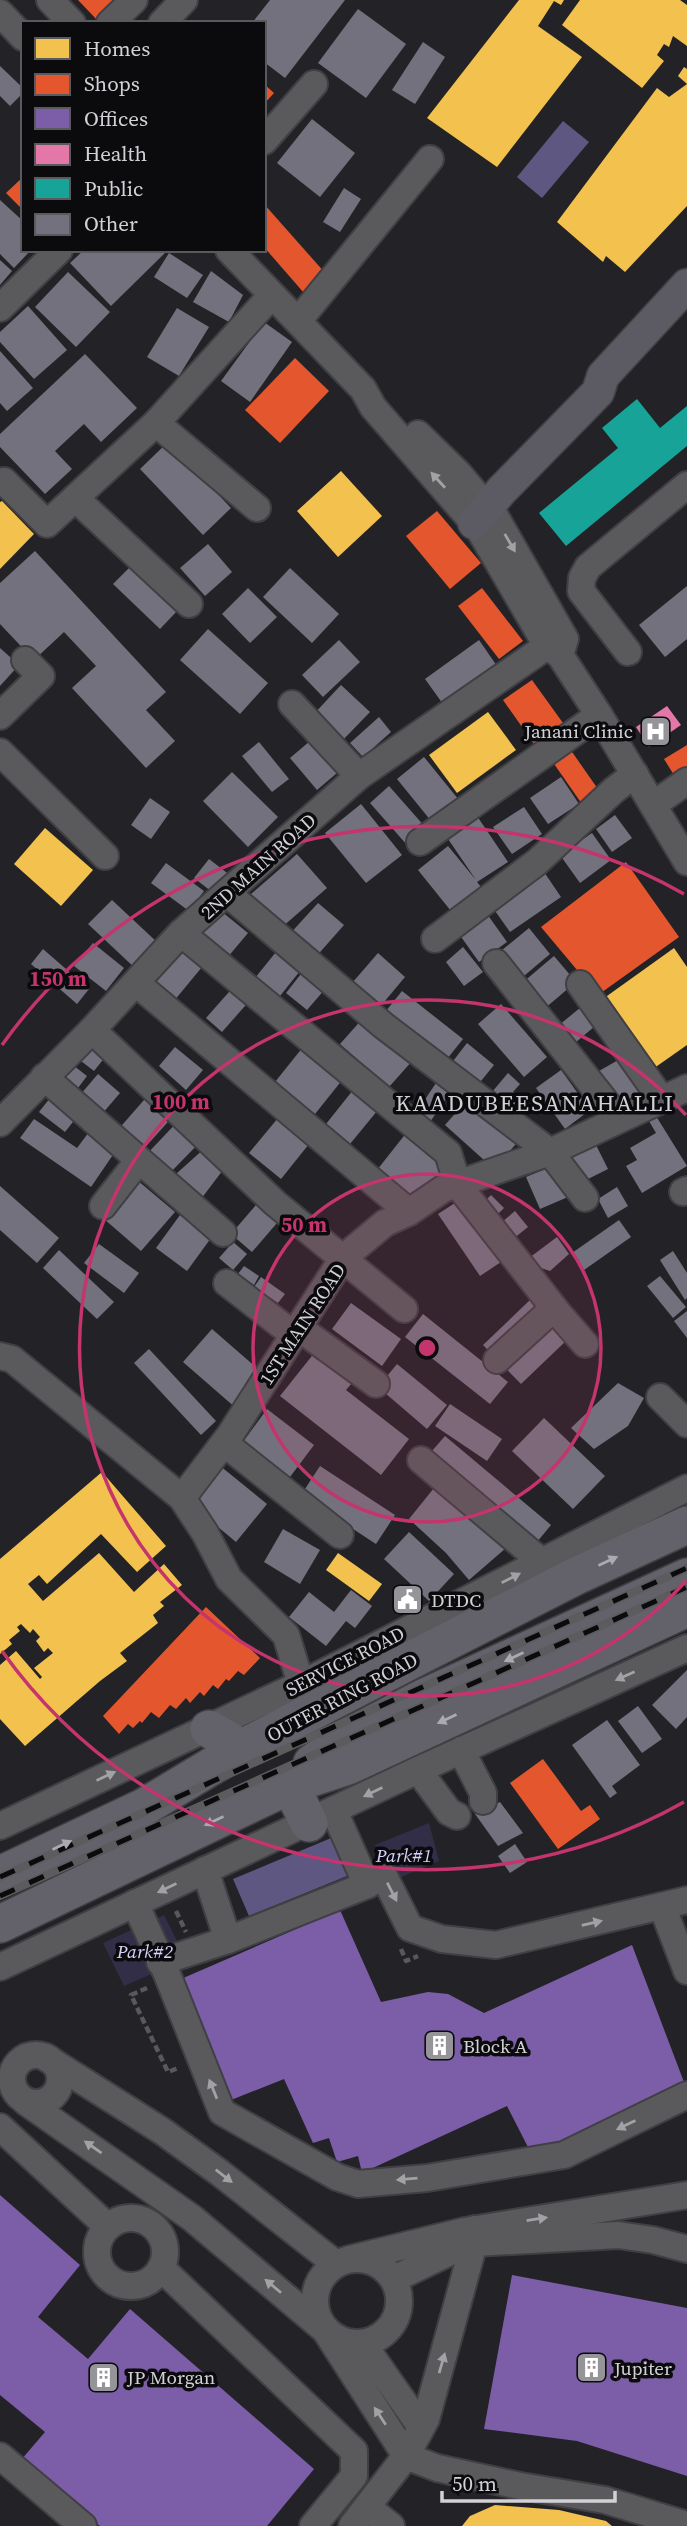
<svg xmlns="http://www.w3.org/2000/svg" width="687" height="2526" viewBox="0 0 687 2526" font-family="'Source Serif 4',serif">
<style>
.green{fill:#332e48}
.water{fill:#5e5781}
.homes{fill:#f2c14e}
.shops{fill:#e4572e}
.offices{fill:#7b5ea7}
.health{fill:#e377a8}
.public{fill:#17a398}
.building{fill:#73717d}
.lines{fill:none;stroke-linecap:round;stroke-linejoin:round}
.minor-casing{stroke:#403f43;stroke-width:30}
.major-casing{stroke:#403f43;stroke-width:35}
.highway-casing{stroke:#403f43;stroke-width:40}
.path{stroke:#59595c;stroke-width:4.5;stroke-dasharray:7 3.5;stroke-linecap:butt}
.minor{stroke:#5a5a5d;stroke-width:26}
.major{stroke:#5c5a62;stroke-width:32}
.highway{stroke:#63616a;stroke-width:37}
.rail-casing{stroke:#5c5c5e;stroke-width:8}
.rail{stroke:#0b0b0e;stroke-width:5;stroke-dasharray:16;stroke-linecap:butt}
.oneway{fill:#a1a1a6}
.oneway2{fill:#aaaab0}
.ring{fill:none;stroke:#c4346d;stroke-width:3.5}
.labels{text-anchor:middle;stroke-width:7;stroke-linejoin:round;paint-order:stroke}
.poi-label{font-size:19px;fill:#d1d1d6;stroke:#0b0b0e;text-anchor:start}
.street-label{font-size:19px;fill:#d1d1d6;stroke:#0b0b0e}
.park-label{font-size:19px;font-style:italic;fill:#d8d2fe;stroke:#0b0b0e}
.quarter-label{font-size:23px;letter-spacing:2px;fill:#d1d1d6;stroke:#0b0b0e}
.centre{fill:#c4346d;stroke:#0b0b0e;stroke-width:3.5}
.ring-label{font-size:21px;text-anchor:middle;font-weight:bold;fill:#c4346d;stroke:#0b0b0e;stroke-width:7;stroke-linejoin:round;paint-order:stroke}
</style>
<rect width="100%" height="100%" fill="#232327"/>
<g class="green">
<polygon points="429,1823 439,1861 394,1880 375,1845"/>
<polygon points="164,1915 186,1959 124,1986 103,1943"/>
</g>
<g class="water">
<polygon points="563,121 589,142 542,198 517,177"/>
<polygon points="336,1836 352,1874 249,1916 233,1879"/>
</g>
<g class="homes">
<polygon points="519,0 564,0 561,5 554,1 538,26 582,57 497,167 427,118"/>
<polygon points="580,0 680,0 687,5 687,46 673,36 669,47 664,44 657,55 664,61 642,88 562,25"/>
<polygon points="684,67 687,69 687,206 625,272 606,256 603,262 557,222 657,88 669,97 687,84 678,76"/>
<polygon points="341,471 382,516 338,557 297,511"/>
<polygon points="2,501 34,534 0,569 0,502"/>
<polygon points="488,712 516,750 457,793 429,755"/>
<polygon points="45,828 93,870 61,906 14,864"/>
<polygon points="674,948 687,967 687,1045 650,1071 600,1001"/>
<polygon points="102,1472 166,1546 137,1572 101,1534 47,1584 39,1575 28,1584 43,1601 99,1553 134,1592 164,1564 182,1585 160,1602 164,1606 153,1615 158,1623 120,1653 127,1661 100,1681 25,1746 0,1719 0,1665 16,1651 40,1679 42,1677 34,1668 53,1653 48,1648 44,1652 36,1641 40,1637 33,1629 30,1633 21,1624 17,1627 20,1631 9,1640 12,1644 0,1654 0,1559"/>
<polygon points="338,1553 382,1584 369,1601 326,1570"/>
<polygon points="495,2505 559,2510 606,2521 612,2526 462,2526 470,2516"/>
</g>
<g class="shops">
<polygon points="78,0 126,0 100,23"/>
<polygon points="264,84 274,93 264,104"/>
<polygon points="23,177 23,210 6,193"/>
<polygon points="264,204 326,274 304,293 264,247"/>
<polygon points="295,358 329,391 280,443 245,410"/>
<polygon points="437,511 481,563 450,589 406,536"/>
<polygon points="482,588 523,641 499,659 458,606"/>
<polygon points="532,680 563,723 534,744 503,700"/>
<polygon points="687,745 687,767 674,775 664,759"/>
<polygon points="570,749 600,792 582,804 552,761"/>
<polygon points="626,862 679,937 598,995 541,927"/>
<polygon points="206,1607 260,1658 244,1675 238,1671 229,1681 226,1679 218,1689 213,1685 204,1696 200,1692 190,1703 186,1698 176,1709 170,1705 159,1718 151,1712 142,1723 140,1721 133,1728 128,1724 119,1734 103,1716"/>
<polygon points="543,1759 581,1811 590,1805 600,1819 558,1849 510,1783"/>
</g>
<g class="offices">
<polygon points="340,1910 381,2002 428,1992 448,1994 484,2013 632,1945 687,2090 531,2153 507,2106 362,2173 358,2156 337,2162 329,2138 313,2143 284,2079 231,2100 181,1979"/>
<polygon points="0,2195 80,2265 38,2317 88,2359 130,2309 314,2469 267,2526 100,2526 21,2460 45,2432 0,2395"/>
<polygon points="512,2275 687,2308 687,2476 577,2441 484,2429"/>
</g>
<polygon class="health" points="667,706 681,725 649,747 636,727"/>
<polygon class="public" points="637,399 660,428 687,406 687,446 566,546 539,513 618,448 602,428"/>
<g class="building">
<polygon points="270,0 345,0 285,78 264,62 264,23 252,23"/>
<polygon points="358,9 406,44 366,98 318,63"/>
<polygon points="423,42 445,57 415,104 392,90"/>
<polygon points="0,66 23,88 23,93 10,106 0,96"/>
<polygon points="312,119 355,153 320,197 277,163"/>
<polygon points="344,188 361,199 340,232 323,222"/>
<polygon points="0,200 23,221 23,250 31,250 14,268 0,254"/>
<polygon points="84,250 168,250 111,306 70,263"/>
<polygon points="169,253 203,275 187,298 154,277"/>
<polygon points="0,260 12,271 0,285"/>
<polygon points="211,271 243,295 229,322 193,302"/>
<polygon points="68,272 110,312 76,347 35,307"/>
<polygon points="28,306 67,350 34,379 0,342 0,332"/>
<polygon points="177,308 209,327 179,376 147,357"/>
<polygon points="264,322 292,342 250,402 221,381"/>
<polygon points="0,351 33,388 7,411 0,403"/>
<polygon points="85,354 137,408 101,442 84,424 55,451 72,469 45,494 0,447 0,434"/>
<polygon points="168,442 231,508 203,535 140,469"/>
<polygon points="208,544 232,572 205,596 180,568"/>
<polygon points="35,551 166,692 146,710 175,741 146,768 72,688 96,666 64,632 34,660 0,624 0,583"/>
<polygon points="131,566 177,611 160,629 113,584"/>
<polygon points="290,568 339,614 312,643 263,597"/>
<polygon points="687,586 687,639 665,657 639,625"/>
<polygon points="248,588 277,617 250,643 222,614"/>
<polygon points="208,629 268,683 240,714 180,660"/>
<polygon points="339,640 360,662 323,697 302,675"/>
<polygon points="479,640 497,666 443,704 425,679"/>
<polygon points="0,648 19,665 0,686"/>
<polygon points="341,685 370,712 340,743 312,716"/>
<polygon points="379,717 391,732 363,757 350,743"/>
<polygon points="310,741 337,773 317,790 290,758"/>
<polygon points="259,742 289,779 272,792 242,756"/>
<polygon points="424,757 463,805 436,827 397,779"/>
<polygon points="232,772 278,817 248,847 203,801"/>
<polygon points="561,777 579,804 548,824 530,798"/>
<polygon points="389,786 426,828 407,845 370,803"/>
<polygon points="150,798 170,812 151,839 131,825"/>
<polygon points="361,804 402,855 366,883 325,833"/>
<polygon points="524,807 542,834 512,854 493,827"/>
<polygon points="615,815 632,838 612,852 596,829"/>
<polygon points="477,816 508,862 477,882 485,892 455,916 418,870 448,846 476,880 446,836"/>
<polygon points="592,833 611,860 580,883 560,855"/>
<polygon points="297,854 327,888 281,928 251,894"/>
<polygon points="209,859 231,876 216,895 194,878"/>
<polygon points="166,863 204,891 189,911 151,883"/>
<polygon points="544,872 561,897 510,932 493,908"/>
<polygon points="112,900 159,944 136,969 88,924"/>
<polygon points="318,903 344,925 314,959 288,936"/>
<polygon points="482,907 507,942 479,962 454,927"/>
<polygon points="221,911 248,933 227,958 200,936"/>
<polygon points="529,928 550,954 518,981 496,955"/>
<polygon points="93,943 124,968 106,991 74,966"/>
<polygon points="280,947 304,966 280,996 255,978"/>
<polygon points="463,947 483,972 464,986 446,962"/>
<polygon points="43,949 89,989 77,1004 31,964"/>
<polygon points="180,950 202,967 169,1007 148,989"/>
<polygon points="378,953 405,977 374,1014 346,990"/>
<polygon points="554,956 576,982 544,1009 522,983"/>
<polygon points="304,970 326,988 307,1010 286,993"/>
<polygon points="236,984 252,998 222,1032 206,1018"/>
<polygon points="402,991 463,1039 447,1059 386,1011"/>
<polygon points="586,1003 601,1021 569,1048 553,1030"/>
<polygon points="501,1004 547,1057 524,1077 478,1024"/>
<polygon points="364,1017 413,1060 389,1087 340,1044"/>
<polygon points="93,1038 110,1051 94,1071 77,1058"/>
<polygon points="307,1042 347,1074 315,1114 275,1082"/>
<polygon points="467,1043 494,1065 477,1086 450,1065"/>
<polygon points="175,1047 203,1070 186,1090 159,1066"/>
<polygon points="627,1055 647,1088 620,1105 599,1071"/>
<polygon points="69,1062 87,1076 75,1092 57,1078"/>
<polygon points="561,1070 590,1110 565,1129 536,1088"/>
<polygon points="508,1073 520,1084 513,1092 529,1106 515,1122 487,1098"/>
<polygon points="98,1074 120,1093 102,1114 80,1095"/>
<polygon points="440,1077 454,1087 430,1122 416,1113"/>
<polygon points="357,1085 382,1105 350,1144 326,1124"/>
<polygon points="151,1092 175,1114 140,1153 116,1132"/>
<polygon points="54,1093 80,1113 65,1132 39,1112"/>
<polygon points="467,1100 516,1144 494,1169 445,1125"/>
<polygon points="656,1116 687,1166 642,1193 626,1166 637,1160 630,1148 656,1133 649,1121"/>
<polygon points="181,1118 203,1139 168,1175 146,1155"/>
<polygon points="278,1118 309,1144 281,1179 249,1153"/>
<polygon points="34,1119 77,1148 92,1128 119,1146 91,1187 20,1138"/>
<polygon points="407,1132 449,1165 418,1203 377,1170"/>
<polygon points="595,1143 608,1169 582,1182 569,1156"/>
<polygon points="206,1147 226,1166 201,1199 176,1174"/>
<polygon points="555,1165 568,1197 540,1209 526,1177"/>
<polygon points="137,1180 175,1212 141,1251 104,1219"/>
<polygon points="0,1186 59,1238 37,1263 0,1230"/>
<polygon points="617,1187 628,1206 608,1218 598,1199"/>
<polygon points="491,1195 504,1208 493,1219 479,1207"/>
<polygon points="262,1198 283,1216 252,1252 231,1234"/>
<polygon points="461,1199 504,1260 480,1276 438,1214"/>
<polygon points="515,1211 528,1227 508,1243 495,1228"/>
<polygon points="180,1215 211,1238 187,1271 156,1248"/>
<polygon points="619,1220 631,1237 584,1270 572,1253"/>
<polygon points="557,1237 569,1254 550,1271 538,1267 529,1258"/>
<polygon points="233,1242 247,1254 233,1270 219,1258"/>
<polygon points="99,1244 139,1273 124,1293 84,1263"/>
<polygon points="59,1250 114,1302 97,1319 43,1268"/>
<polygon points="673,1251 687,1273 687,1298 685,1300 660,1260"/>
<polygon points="244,1266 259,1276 254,1285 238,1274"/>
<polygon points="660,1276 686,1307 673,1318 647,1286"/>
<polygon points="261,1277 285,1294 278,1303 254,1287"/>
<polygon points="530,1300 568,1339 521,1384 483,1345"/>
<polygon points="351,1303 401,1339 382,1366 332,1329"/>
<polygon points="687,1311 687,1338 674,1321"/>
<polygon points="423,1314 508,1382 490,1404 405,1337"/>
<polygon points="212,1329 266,1376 237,1409 183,1362"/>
<polygon points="319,1347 357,1377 346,1390 409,1439 381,1475 280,1396"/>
<polygon points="149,1349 216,1421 201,1435 134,1363"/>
<polygon points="397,1364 447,1405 427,1429 378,1387"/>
<polygon points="618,1383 644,1398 628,1426 594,1449 571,1428"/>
<polygon points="450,1404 502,1439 487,1461 435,1426"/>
<polygon points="267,1409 314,1445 287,1481 240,1446"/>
<polygon points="544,1418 605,1476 573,1509 512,1451"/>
<polygon points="445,1436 551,1525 532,1548 425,1459"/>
<polygon points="219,1465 267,1504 236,1542 188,1502"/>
<polygon points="320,1466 395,1515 376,1544 301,1495"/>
<polygon points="434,1488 506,1548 469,1580 446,1553 409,1519"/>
<polygon points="283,1529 320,1550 300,1584 264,1562"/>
<polygon points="409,1532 454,1574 429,1601 384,1559"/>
<polygon points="351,1590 372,1606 355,1628 346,1621 326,1646 289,1617 309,1592 334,1612"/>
<polygon points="687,1670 687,1717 676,1729 652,1705"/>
<polygon points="638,1706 662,1739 642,1753 618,1721"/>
<polygon points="607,1720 640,1765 612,1786 617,1793 610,1798 572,1745"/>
<polygon points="500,1802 523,1833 498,1846 475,1814"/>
<polygon points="515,1844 527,1862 510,1873 498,1856"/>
</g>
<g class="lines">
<defs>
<g id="minor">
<polyline points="50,0 72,23"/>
<polyline points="0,13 23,37"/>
<polyline points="110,23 134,0"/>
<polyline points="162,23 184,0"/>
<polyline points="264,141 314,84"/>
<polyline points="229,250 363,389 373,407 479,529 547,646 560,655 599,715 687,862"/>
<polyline points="0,308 59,250"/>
<polyline points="298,321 430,159"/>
<polyline points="156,423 257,508"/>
<polyline points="418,434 458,473 496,518 565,639 560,655"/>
<polyline points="4,481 47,524 156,423 272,295"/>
<polyline points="75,498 189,604"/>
<polyline points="628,652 581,591 582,578 588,567 687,485"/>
<polyline points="292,704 359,776"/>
<polyline points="0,716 41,676 25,660"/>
<polyline points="0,752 105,856"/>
<polyline points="653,805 687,781"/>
<polyline points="420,842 599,715"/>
<polyline points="228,894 384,1026 550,1152 585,1198"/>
<polyline points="181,933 448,1153 458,1185 558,1313 585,1344"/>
<polyline points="435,939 537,862 614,790 635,774"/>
<polyline points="496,963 619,1119"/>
<polyline points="136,983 409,1212"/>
<polyline points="580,984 662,1100"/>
<polyline points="92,1030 275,1203 404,1309"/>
<polyline points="44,1077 223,1233"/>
<polyline points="0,1123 92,1030 181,933 359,776 547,646"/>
<polyline points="683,1192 687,1190"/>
<polyline points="103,1206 139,1160"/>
<polyline points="227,1283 294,1335"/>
<polyline points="299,1328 376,1384"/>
<polyline points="0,1356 12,1359 182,1498 205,1533 229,1579 286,1635 301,1684"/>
<polyline points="497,1360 554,1308"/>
<polyline points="660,1397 687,1424"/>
<polyline points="224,1443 340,1535"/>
<polyline points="421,1460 542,1562"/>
<polyline points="182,1498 230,1435 343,1258 385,1223 409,1212 443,1189 550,1152 687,1088"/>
<polyline points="461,1750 483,1793 483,1801"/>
<polyline points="418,1770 449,1812 457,1816"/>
<polyline points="334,1811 367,1885 384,1876 410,1928 442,1939 496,1945 687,1900"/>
<polyline points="0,1826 301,1684 687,1488"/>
<polyline points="205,1870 228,1940"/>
<polyline points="135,1903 167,1974 222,2112 337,2177 358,2184 427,2178 564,2155 687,2095"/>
<polyline points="662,1906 687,1971"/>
<polyline points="160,1962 228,1940 367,1885"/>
<polyline points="0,1967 418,1770 687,1648"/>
<circle cx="36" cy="2079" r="24"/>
<polyline points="45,2057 162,2131 220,2173 336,2264"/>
<polyline points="26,2102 192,2218 325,2330 406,2456 437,2468 520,2486 605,2500 687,2525"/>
<polyline points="0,2127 107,2226"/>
<circle cx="131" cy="2252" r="34"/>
<circle cx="357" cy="2301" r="42"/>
<polyline points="350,2259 465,2231 687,2195"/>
<polyline points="161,2268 354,2451 354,2476 313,2526"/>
<polyline points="394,2279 452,2251 474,2243 618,2235 653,2240 687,2249"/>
<polyline points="363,2344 421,2427"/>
<polyline points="0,2456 83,2526"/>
<polyline points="367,2507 391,2526"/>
<polyline points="352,2526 406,2456 426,2419 474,2243 475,2229"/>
</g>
<polyline id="major" points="474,523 501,491 598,392 603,376 687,285"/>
<g id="highway">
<polyline points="209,1729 242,1748"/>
<polyline points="312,1763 354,1734 425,1697 687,1577"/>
<polyline points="290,1785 309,1823"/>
<polyline points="0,1875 144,1807 242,1748 421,1655 576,1576 687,1525"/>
<polyline points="0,1924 290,1785 348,1766 687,1608"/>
</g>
</defs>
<use href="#minor" class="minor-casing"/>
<use href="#major" class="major-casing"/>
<use href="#highway" class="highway-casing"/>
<g class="path">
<polyline points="176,1911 186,1932"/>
<polyline points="401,1949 406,1961 418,1956"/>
<polyline points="147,1988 131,1995 168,2072 178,2068"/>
</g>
<use href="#minor" class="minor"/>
<use href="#major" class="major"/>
<use href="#highway" class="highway"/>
<defs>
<g id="rail">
<polyline points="0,1877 687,1568"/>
<polyline points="0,1896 687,1587"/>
</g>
</defs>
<use href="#rail" class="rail-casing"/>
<use href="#rail" class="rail"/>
</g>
<defs><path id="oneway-solid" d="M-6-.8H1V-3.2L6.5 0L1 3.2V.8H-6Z" transform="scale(1.75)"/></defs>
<g class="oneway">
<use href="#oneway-solid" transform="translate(438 480) rotate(-132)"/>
<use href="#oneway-solid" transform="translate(510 543) rotate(60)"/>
<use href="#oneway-solid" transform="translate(511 1578) rotate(-27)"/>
<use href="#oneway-solid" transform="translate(625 1676) rotate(156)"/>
<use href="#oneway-solid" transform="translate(106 1776) rotate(-25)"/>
<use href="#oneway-solid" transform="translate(373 1792) rotate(154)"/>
<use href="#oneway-solid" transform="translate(167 1888) rotate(154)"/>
<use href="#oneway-solid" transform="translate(392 1892) rotate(63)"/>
<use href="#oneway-solid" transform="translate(592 1923) rotate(-13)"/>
<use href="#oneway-solid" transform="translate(213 2089) rotate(-112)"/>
<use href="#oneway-solid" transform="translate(626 2125) rotate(154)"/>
<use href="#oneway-solid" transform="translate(93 2147) rotate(-145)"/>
<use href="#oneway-solid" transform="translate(224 2176) rotate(38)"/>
<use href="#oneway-solid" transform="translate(407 2179) rotate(175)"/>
<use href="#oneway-solid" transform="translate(537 2219) rotate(-9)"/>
<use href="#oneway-solid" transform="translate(273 2286) rotate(-140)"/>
<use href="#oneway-solid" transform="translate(442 2363) rotate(-74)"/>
<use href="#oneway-solid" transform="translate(380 2416) rotate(-123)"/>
</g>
<g class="oneway2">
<use href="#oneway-solid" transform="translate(608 1561) rotate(-25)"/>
<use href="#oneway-solid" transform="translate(514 1657) rotate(155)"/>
<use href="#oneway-solid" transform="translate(447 1719) rotate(155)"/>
<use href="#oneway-solid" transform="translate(214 1821) rotate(155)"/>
<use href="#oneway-solid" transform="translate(62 1845) rotate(-25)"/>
</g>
<circle cx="427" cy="1348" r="174" fill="#c4346d" fill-opacity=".12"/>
<g class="ring">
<circle cx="427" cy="1348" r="174"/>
<path d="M686 1581A348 348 0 1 1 686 1115"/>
<path d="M684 1802A522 522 0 0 1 2 1651M2 1045A522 522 0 0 1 684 894"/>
</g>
<defs>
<symbol id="hospital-square" viewBox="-11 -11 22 22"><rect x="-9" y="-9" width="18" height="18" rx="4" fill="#949499" stroke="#0b0b0e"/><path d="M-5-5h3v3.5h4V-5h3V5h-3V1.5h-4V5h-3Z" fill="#fff"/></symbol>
<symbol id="civic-square" viewBox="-11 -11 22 22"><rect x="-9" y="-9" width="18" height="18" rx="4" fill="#949499" stroke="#0b0b0e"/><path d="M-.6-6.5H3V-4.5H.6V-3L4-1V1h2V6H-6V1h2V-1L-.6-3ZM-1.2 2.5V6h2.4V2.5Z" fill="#fff"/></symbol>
<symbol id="building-square" viewBox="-11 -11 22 22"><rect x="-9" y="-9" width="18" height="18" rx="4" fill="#949499" stroke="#0b0b0e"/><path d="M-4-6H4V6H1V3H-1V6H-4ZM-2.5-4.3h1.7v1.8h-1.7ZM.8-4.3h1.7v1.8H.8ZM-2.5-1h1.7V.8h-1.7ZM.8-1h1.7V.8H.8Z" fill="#fff"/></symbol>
</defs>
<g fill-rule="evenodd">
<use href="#hospital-square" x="638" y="714" width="35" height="35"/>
<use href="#civic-square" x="390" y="1582" width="35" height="35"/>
<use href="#building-square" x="422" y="2028" width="35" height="35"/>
<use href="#building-square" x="574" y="2350" width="35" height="35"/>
<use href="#building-square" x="86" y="2360" width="35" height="35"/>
</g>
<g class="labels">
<g class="poi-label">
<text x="633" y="738" text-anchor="end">Janani Clinic</text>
<text x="431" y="1607">DTDC</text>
<text x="463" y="2053">Block A</text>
<text x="614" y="2375">Jupiter</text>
<text x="127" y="2384">JP Morgan</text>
</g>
<g class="street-label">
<text transform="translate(258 866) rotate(-42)" y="7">2ND MAIN ROAD</text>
<text transform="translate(302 1324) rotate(-57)" y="7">1ST MAIN ROAD</text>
<text transform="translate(345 1661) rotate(-27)" y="7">SERVICE ROAD</text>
<text transform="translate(342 1697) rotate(-28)" y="7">OUTER RING ROAD</text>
</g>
<g class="park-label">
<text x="404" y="1862">Park#1</text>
<text x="145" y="1958">Park#2</text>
</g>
<g class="quarter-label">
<text x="535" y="1111">KAADUBEESANAHALLI</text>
</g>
</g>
<circle cx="427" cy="1348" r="10" class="centre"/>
<g class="ring-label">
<text x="58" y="986">150 m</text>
<text x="181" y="1109">100 m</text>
<text x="304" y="1232">50 m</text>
</g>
<rect x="21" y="21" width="245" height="231" fill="#0b0b0e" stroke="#5a5a5e" stroke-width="2"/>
<rect x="35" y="38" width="35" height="21" fill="#f2c14e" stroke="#5a5a5e" stroke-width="2"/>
<text x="84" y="56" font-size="21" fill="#d1d1d6">Homes</text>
<rect x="35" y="74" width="35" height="21" fill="#e4572e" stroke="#5a5a5e" stroke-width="2"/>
<text x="84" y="91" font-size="21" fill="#d1d1d6">Shops</text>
<rect x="35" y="108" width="35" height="21" fill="#7b5ea7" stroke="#5a5a5e" stroke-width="2"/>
<text x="84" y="126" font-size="21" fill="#d1d1d6">Offices</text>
<rect x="35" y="144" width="35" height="21" fill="#e377a8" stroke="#5a5a5e" stroke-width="2"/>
<text x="84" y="161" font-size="21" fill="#d1d1d6">Health</text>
<rect x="35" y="178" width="35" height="21" fill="#17a398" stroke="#5a5a5e" stroke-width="2"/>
<text x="84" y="196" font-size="21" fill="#d1d1d6">Public</text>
<rect x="35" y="214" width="35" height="21" fill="#73717d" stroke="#5a5a5e" stroke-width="2"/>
<text x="84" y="231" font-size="21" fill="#d1d1d6">Other</text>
<path d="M442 2491v10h173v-10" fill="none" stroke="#d1d1d6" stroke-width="3.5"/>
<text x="452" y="2491" font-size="21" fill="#d1d1d6" stroke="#0b0b0e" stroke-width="5" paint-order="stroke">50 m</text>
</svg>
